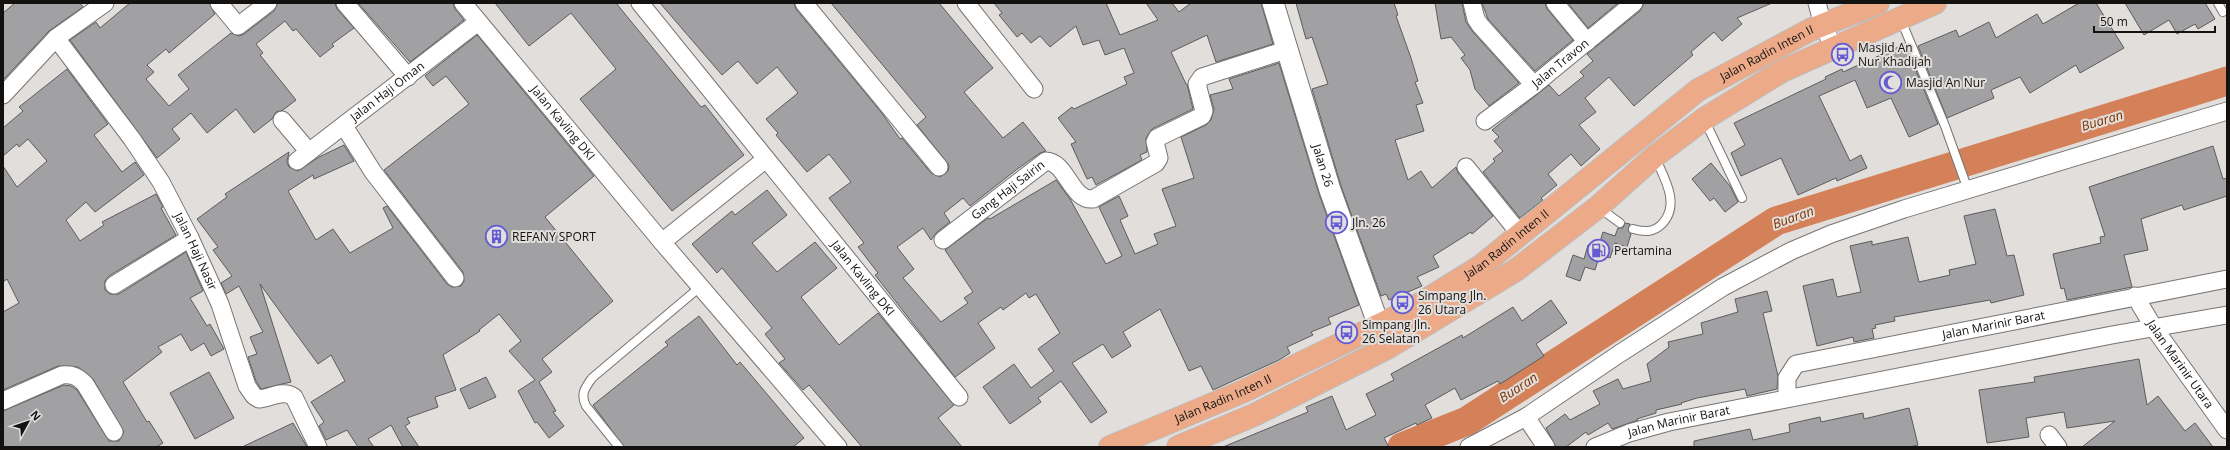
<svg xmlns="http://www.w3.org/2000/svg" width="2230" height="450" viewBox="0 0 2230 450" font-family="'Open Sans',sans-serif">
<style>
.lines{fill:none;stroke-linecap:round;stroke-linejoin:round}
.river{stroke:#d48058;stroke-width:29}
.building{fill:#a1a1a4;stroke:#5c5c5e}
.service-casing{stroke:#777473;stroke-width:10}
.minor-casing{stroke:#777473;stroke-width:19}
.tertiary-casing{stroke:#777473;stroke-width:23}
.primary-casing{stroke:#bdbdbc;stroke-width:24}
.service{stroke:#fff;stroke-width:8}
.minor{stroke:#fff;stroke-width:17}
.tertiary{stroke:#fff;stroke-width:21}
.primary{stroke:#ecaa89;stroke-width:22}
.labels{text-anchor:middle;stroke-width:4;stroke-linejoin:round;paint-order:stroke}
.poi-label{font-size:12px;fill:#131211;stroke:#e1dedc;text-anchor:start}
.street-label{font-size:12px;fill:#131211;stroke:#e1dedc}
.water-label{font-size:13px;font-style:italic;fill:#7e3200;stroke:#e1dedc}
</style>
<rect width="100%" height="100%" fill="#e1dedc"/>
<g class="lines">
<polyline class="river" points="1402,447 1467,421 1776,221 2227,81"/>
</g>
<g class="building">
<polygon points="15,3 80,3 83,7 49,31 3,80 3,13"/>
<polygon points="130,3 209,3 215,14 169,53 166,49 147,65 154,72 146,79 169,106 189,89 178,75 231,33 239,36 244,34 274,11 278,3 335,3 337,9 354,28 332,44 334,46 320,57 296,29 293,31 285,21 256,44 263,53 260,55 296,100 283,110 276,112 272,119 254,133 236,109 207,133 191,113 172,129 180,139 157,158 70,40 96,22 100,28"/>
<polygon points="358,3 453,3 455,9 464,20 410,62"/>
<polygon points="495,3 616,3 701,107 705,105 744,155 672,211 580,99 616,69 571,13 529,46"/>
<polygon points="660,3 794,3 796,9 881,112 900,139 902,138 931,173 940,177 948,171 949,165 917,125 926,117 831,3 939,3 993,68 964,92 1003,138 1023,122 1046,151 1040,153 1016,170 970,206 963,198 944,213 950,222 937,232 931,240 923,228 897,247 914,269 903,278 941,322 968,303 964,298 973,292 945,250 988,218 990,219 1056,180 1070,199 1106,264 1122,256 1099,207 1119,196 1128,216 1120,220 1135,254 1158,244 1154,234 1176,226 1162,189 1194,178 1181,137 1206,125 1211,120 1214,109 1210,95 1233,89 1229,79 1279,63 1319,194 1359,305 1328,318 1331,324 1311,332 1313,335 1287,347 1290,353 1279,360 1213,390 1201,366 1189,371 1160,309 1123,332 1131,346 1112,358 1103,344 1072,363 1107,412 1091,423 1061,381 1038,398 1041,402 1010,424 983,387 1014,364 1031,388 1054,371 1038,349 1060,333 1036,294 1029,298 1026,293 1003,310 1001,307 978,323 995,348 955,377 875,275 878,273 858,247 864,243 829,198 851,182 829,154 807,172 776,135 778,133 766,119 798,93 777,67 757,84 738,61 722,75"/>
<polygon points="994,3 1106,3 1120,35 1158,20 1146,3 1172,3 1179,12 1191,3 1261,3 1273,44 1216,62 1207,35 1171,52 1186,84 1187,84 1193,109 1152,129 1146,138 1147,152 1140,155 1142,160 1096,185 1092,177 1087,179 1071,144 1076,142 1058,118 1072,107 1074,109 1127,84 1124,77 1134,73 1124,48 1105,55 1099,40 1083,45 1076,26 1050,47 1040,36 1031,43 1022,33 1017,37 999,15 1002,13"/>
<polygon points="1296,3 1394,3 1398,15 1396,16 1411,58 1418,81 1415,82 1423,103 1416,105 1424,131 1395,140 1408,180 1421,171 1432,188 1456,167 1458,173 1493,216 1472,234 1471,232 1433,256 1439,267 1417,277 1422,286 1389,300 1386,294 1381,296 1341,186 1312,89 1328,84 1312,37 1306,39"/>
<polygon points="1435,3 1462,3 1466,22 1472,31 1519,83 1489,106 1475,89 1470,70 1461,58 1465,55 1451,37 1441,39"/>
<polygon points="1482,3 1545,3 1547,9 1573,40 1535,71 1488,19"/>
<polygon points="1568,3 1618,3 1588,28"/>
<polygon points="1644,3 1772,3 1737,18 1742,24 1722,41 1714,32 1691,52 1693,55 1634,106 1609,77 1585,98 1596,112 1579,125 1600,149 1581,166 1571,154 1548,174 1557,185 1541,198 1543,200 1520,218 1483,172 1495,161 1493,159 1503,151 1494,141 1499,137 1492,130 1549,85 1559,96 1584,76 1580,72 1593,61 1587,54 1640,11"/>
<polygon points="2079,3 2096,3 2124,48 2080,73 2076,65 2030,93 2020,77 1991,90 1994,98 1947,118 1918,46 1956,30 1959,37 1989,22 1996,38 2037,14 2043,24"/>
<polygon points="2125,3 2205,3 2215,19 2198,29 2195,24 2177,34 2169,20 2144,35"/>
<polygon points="477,35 594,176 545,217 613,301 542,359 552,372 539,382 556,411 553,412 564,426 549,438 537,422 535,423 518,391 535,380 509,351 521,341 499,314 479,330 480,331 443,355 456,390 435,397 438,407 407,418 410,423 405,426 419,447 403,447 391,425 368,439 374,447 358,447 347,430 326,440 319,426 324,422 311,402 345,381 331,355 318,364 260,284 291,382 261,389 256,381 248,357 257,354 250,337 263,332 239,286 226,294 221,283 232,276 213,250 218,247 197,219 227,197 225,194 289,152 287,162 289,167 298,171 319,157 344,145 354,161 314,179 313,175 288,191 316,240 333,229 350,253 393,228 383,208 387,206 447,284 452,287 461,286 464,281 463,272 384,170 469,104 446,76 433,86 425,76"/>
<polygon points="1905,44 1938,124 1909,137 1891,98 1867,108 1855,80 1819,96 1850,161 1861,155 1867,168 1837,181 1836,178 1798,195 1781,158 1741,176 1731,153 1745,145 1734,123 1826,79 1825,77 1842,69 1843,72"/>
<polygon points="67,69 108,124 94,135 122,172 135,162 144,175 95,212 86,202 66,220 80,241 104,225 102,222 156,194 163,207 161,208 176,235 109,276 105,281 105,290 110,294 119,294 186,252 203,291 190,298 207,326 210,324 224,349 211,356 204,343 191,351 181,334 158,347 162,352 123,382 147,422 149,421 163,443 156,447 3,447 3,411 64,385 71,386 77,390 109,441 119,441 124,432 93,379 78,367 58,366 3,390 3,312 19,303 7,279 3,282 3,166 17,187 47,161 28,139 19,147 17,144 3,156 3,128 23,111 19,107"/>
<polygon points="2213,146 2223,179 2227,178 2227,196 2184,210 2182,205 2141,219 2148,250 2124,255 2132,287 2067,300 2064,288 2061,289 2053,254 2101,243 2100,237 2105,236 2089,187"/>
<polygon points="1711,163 1730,186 1738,202 1725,212 1714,198 1710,201 1692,179"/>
<polygon points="767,190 787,215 752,243 777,272 815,242 837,268 801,297 839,345 878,313 954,405 938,418 962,447 862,447 809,385 803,390 779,363 785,359 765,334 772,328 722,268 717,273 692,244 732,211 735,215"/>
<polygon points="1995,209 2007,256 2014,255 2024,295 1991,303 1990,300 1894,317 1895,321 1875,325 1876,328 1872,329 1874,338 1854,342 1853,337 1817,346 1803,286 1833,279 1837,297 1861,292 1850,246 1872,241 1872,245 1908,237 1919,282 1950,275 1949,270 1976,264 1964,216"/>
<polygon points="1625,223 1630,224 1628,230 1631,234 1627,247 1615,243 1610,258 1600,254 1595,270 1585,267 1580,281 1566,276 1573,255 1584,259 1588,245 1598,248 1603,232 1615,236 1618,228 1623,228"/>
<polygon points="1767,291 1772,311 1763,313 1778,376 1777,389 1747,396 1745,389 1697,398 1681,403 1682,404 1656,410 1656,413 1637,419 1638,420 1612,429 1608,423 1588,435 1586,432 1566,447 1556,447 1546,428 1565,414 1570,420 1600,404 1593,391 1618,379 1623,389 1651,381 1647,364 1669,347 1668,342 1703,334 1701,323 1738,312 1735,299"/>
<polygon points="1551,300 1567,323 1536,344 1544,356 1500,384 1498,381 1461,400 1455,388 1425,405 1432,418 1417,425 1416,423 1384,438 1389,447 1223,447 1308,412 1306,407 1332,396 1346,430 1376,415 1366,394 1394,380 1391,374 1462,335 1463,338 1513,307 1522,321"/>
<polygon points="699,316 737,365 740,362 804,438 793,447 624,447 593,405 668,345 665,342"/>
<polygon points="2139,359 2147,405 2158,396 2185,431 2195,423 2213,447 2082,447 2115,421 2067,428 2064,412 2026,418 2029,437 1987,443 1979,390 2035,382 2034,377"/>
<polygon points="209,372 234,418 195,439 170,393"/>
<polygon points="486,377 496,397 469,409 460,389"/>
<polygon points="1909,408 1918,445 1910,447 1694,447 1694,441 1750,429 1753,440 1790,432 1789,424 1820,417 1821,422 1863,413 1864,419"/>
<polygon points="293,423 307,447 242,447"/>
</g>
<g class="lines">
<defs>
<g id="service">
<polyline points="2218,3 2223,12"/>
<polyline points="1901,20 1945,126 1968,190"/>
<polyline points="1704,119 1742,198"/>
<polyline points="1598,207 1620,223"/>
<path d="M 1633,229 C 1644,232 1653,233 1662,224 C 1681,204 1664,178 1655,157"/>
<path d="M 619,447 L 586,406 C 580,394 585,388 592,378 L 700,287"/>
</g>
<g id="minor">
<polyline points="219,3 238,26 268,3"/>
<polyline points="345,3 408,77"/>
<path id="s1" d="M 463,3 L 662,242 L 838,447"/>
<path id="s2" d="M 640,3 L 959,397"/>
<polyline points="804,3 939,167"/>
<polyline points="966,3 1034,89"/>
<polyline points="1472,3 1476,19 1480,25 1534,85"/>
<polyline points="1555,3 1587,42"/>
<polyline points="1817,3 1823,25 1834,48"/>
<path id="s3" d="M 56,38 L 132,139 L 161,182 L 190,238 L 220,304 L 247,386 L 254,396 L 259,399 C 271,398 283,389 294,397 L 318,447"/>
<polyline points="3,95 56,38 105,3"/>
<polyline points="282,120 309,152"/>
<path id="s4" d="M 1485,121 L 1534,85 L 1634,3"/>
<polyline points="344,126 373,172 455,278"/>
<path id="s5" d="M 297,161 L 478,22"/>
<polyline points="1466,167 1520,234"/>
<path id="s6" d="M 943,240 L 1046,161 C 1067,162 1071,201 1093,199 L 1156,163 L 1159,158 L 1155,142 L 1157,138 L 1202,116 L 1204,111 L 1197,84 L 1202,77 L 1286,50"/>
<polyline points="662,242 766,159"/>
<polyline points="114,285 190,238"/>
<path id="s7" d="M 2135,296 L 2154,328 L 2227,430"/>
<path id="s8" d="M 1787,398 L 1787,378 L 1796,364 L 2227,279"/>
<path d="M 3,401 L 62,375 C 73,374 78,377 85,384 L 114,432"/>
<polyline points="1526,417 1546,447"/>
<polyline points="2049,435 2058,447"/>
<polyline points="1469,447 1526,417 1619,354 1723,287 1791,251 1831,234 1904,209 2227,111"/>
<path id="s9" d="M 1595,447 L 1629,433 L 1669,422 L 2112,335 L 2227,315"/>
</g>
<g id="tertiary">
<path id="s10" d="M 1273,3 L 1330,190 L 1379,326"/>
</g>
<g id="primary">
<path id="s11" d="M 1110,447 L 1244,391 L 1410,310 L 1481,266 L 1698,90 L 1810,30 L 1878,3"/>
<polyline points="1178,447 1254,415 1387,348 1516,270 1598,207 1655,156 1704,119 1782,71 1935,3"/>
</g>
</defs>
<use href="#service" class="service-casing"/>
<use href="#minor" class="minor-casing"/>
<use href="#tertiary" class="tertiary-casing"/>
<use href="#primary" class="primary-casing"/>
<use href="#service" class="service"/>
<use href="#minor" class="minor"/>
<use href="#tertiary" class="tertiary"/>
<use href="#primary" class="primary"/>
</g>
<defs>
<symbol id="bus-ring" viewBox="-11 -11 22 22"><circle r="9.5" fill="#e1dedc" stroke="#645ad3" stroke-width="1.5"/><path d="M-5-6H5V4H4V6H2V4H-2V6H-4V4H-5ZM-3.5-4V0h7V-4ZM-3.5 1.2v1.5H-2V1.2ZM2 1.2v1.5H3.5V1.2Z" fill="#645ad3"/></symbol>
<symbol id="mosque-ring" viewBox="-11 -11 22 22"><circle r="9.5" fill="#e1dedc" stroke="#645ad3" stroke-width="1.5"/><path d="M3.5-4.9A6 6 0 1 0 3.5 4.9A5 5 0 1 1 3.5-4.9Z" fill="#645ad3"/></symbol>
<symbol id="building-ring" viewBox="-11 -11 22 22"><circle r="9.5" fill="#e1dedc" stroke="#645ad3" stroke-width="1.5"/><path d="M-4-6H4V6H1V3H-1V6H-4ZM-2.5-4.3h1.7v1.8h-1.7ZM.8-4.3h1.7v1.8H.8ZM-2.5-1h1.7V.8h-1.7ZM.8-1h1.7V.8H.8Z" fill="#645ad3"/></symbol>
<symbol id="fuel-ring" viewBox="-11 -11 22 22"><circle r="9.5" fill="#e1dedc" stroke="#645ad3" stroke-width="1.5"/><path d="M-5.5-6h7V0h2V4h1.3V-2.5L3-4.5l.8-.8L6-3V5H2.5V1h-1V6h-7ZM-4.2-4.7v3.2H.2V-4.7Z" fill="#645ad3"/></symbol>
</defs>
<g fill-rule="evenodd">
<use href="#bus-ring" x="1830" y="42" width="25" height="25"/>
<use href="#mosque-ring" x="1878" y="70" width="25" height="25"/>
<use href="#bus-ring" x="1324" y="210" width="25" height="25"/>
<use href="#building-ring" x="484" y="224" width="25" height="25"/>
<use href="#fuel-ring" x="1586" y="238" width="25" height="25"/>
<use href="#bus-ring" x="1390" y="290" width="25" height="25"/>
<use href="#bus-ring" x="1334" y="320" width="25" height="25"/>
</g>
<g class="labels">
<g class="poi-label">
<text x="1858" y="52">Masjid An<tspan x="1858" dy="14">Nur Khadijah</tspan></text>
<text x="1906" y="87">Masjid An Nur</text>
<text x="1352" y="227">Jln. 26</text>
<text x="512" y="241">REFANY SPORT</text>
<text x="1614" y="255">Pertamina</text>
<text x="1418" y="300">Simpang Jln.<tspan x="1418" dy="14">26 Utara</tspan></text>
<text x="1362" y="329">Simpang Jln.<tspan x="1362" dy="14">26 Selatan</tspan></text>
</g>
<g class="street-label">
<text dy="4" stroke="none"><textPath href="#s11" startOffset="771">Jalan Radin Inten II</textPath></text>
<text dy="4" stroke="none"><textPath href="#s4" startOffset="95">Jalan Travon</textPath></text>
<text dy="4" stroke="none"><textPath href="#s5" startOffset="114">Jalan Haji Oman</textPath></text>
<text dy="4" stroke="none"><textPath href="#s1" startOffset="156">Jalan Kavling DKI</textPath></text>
<text dy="4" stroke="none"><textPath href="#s10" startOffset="170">Jalan 26</textPath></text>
<text dy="4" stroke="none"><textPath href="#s6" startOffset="82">Gang Haji Sairin</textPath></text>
<text dy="4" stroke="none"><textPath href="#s11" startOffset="447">Jalan Radin Inten II</textPath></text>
<text dy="4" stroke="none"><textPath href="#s3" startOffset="256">Jalan Haji Nasir</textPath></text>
<text dy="4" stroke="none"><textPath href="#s2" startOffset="354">Jalan Kavling DKI</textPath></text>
<text dy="4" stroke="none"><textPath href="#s8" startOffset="238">Jalan Marinir Barat</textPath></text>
<text dy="4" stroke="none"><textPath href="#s7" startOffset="82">Jalan Marinir Utara</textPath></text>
<text dy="4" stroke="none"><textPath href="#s11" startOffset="123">Jalan Radin Inten II</textPath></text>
<text dy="4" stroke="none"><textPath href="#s9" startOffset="88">Jalan Marinir Barat</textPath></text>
</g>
<g class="water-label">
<text transform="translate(2102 120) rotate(-17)" y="5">Buaran</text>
<text transform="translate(1793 217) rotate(-20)" y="5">Buaran</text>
<text transform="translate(1518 387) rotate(-33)" y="5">Buaran</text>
</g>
</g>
<rect width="2230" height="450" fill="none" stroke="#131211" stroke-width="8"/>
<g transform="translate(28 422) rotate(50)" stroke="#e1dedc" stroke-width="3" paint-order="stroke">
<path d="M0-3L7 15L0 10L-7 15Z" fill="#131211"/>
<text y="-6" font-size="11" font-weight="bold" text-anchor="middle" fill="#131211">N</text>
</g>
<path d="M2094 26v6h121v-6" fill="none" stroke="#131211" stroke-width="2"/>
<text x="2100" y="26" font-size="12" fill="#131211" stroke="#e1dedc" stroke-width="3" paint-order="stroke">50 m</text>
</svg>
